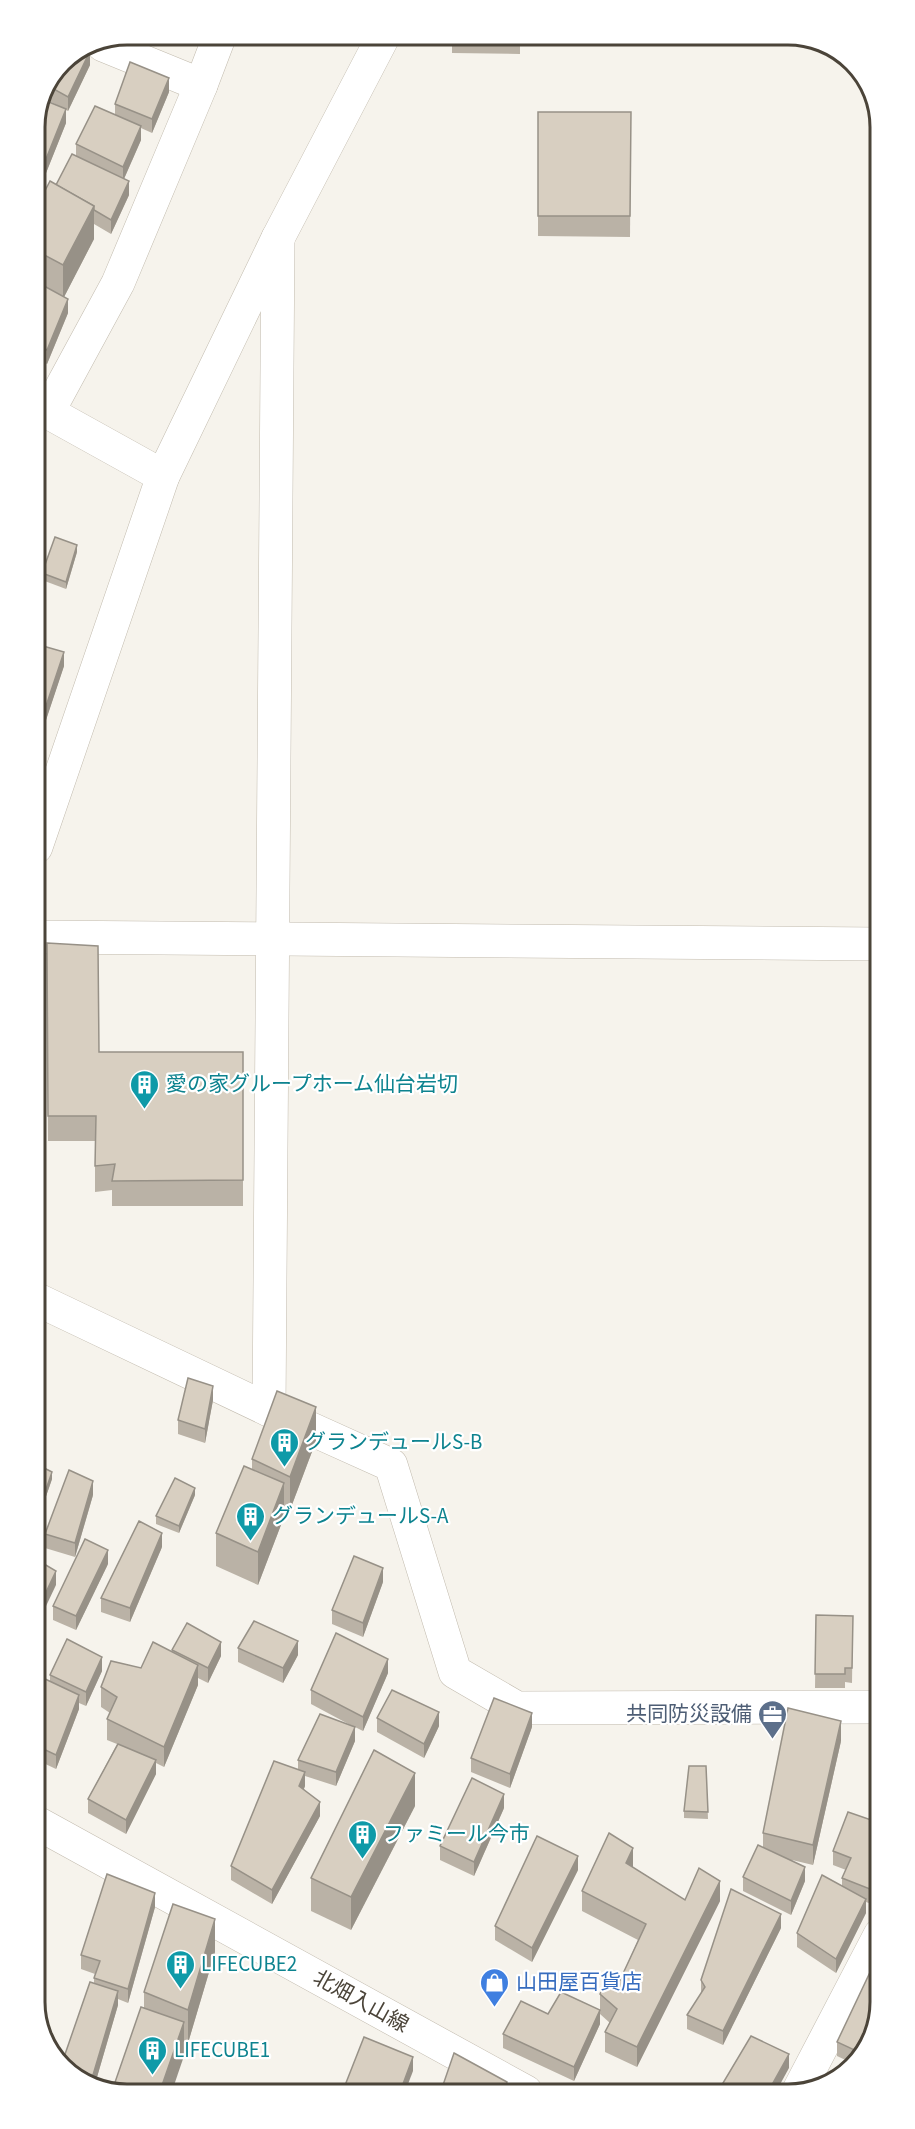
<svg xmlns="http://www.w3.org/2000/svg" width="915" height="2129" viewBox="0 0 915 2129" font-family="'Source Sans 3','Noto Sans JP',sans-serif">
<style>
.lines{fill:none;stroke-linecap:round;stroke-linejoin:round}
.minor-casing{stroke:#c2bbae;stroke-width:34}
.minor{stroke:#fff;stroke-width:33}
.wall{fill:#bab2a6}
.shaded-wall{fill:#979187}
.building{fill:#d8cfc1;stroke:#979187;stroke-width:1.5}
.labels{text-anchor:middle;stroke-width:4.5;stroke-linejoin:round;paint-order:stroke}
.culture-label{font-size:21px;fill:#0d838f;stroke:#fff;text-anchor:start}
.service-label{font-size:21px;fill:#4e5e75;stroke:#fff;text-anchor:end}
.shop-label{font-size:21px;fill:#366cbe;stroke:#fff;text-anchor:start}
.street-label{font-size:21px;fill:#4b4439;stroke:#fff}
.rim{fill:none;stroke:#4b4439;stroke-width:3}
</style>
<rect width="100%" height="100%" fill="#f6f3ec"/>
<g class="lines">
<defs>
<g id="minor">
<polyline points="103,45 201,85"/>
<polyline points="35,405 163,476"/>
<polyline points="48,412 118,283 201,85 220,35"/>
<polyline points="36,847 163,476 278,238 384,35"/>
<polyline points="37,937 878,944"/>
<polyline points="38,1300 269,1410 391,1465 455,1672 517,1708 880,1707"/>
<polyline points="269,1410 278,238"/>
<polyline points="39,1824 526,2092"/>
<polyline points="799,2090 880,1935"/>
</g>
</defs>
<use href="#minor" class="minor-casing"/>
<use href="#minor" class="minor"/>
</g>
<g class="wall">
<polygon points="452,35 520,35 520,54 452,53"/>
<polygon points="62,62 90,65 68,111 66,110 66,123 44,178 43,177 43,185 35,202 35,122 59,106 45,99"/>
<polygon points="169,92 152,133 141,128 141,140 124,179 129,195 111,234 94,224 94,239 64,297 68,313 47,364 35,358 35,210 56,185 76,157 76,144 115,114 115,104"/>
<polygon points="538,112 631,112 630,237 538,236"/>
<polygon points="35,420 42,420 41,509 36,509"/>
<polygon points="77,552 66,589 42,580 42,573"/>
<polygon points="36,644 64,666 42,732 36,730"/>
<polygon points="47,943 99,1052 243,1052 243,1206 112,1206 112,1190 95,1192 95,1141 48,1141"/>
<polygon points="213,1400 205,1443 178,1434 178,1420"/>
<polygon points="316,1441 290,1510 284,1507 284,1517 258,1585 216,1566 216,1533 252,1469 252,1459"/>
<polygon points="38,1465 52,1479 43,1505 38,1503"/>
<polygon points="93,1495 75,1557 45,1548 45,1534"/>
<polygon points="195,1495 179,1533 156,1524 156,1516"/>
<polygon points="162,1547 130,1622 101,1612 101,1598"/>
<polygon points="108,1564 76,1630 53,1620 53,1606"/>
<polygon points="383,1582 363,1637 332,1624 332,1610"/>
<polygon points="816,1615 853,1616 852,1683 845,1682 845,1688 815,1688"/>
<polygon points="238,1648 298,1655 283,1683 238,1662"/>
<polygon points="172,1650 221,1656 208,1683 198,1678 198,1685 164,1767 156,1763 156,1774 126,1834 88,1813 88,1799 117,1744 107,1740 107,1719 110,1713 101,1707 101,1687 141,1668 172,1652"/>
<polygon points="102,1671 86,1706 79,1703 79,1709 56,1769 39,1761 38,1688 50,1681 50,1675"/>
<polygon points="388,1673 363,1731 355,1727 355,1741 336,1786 305,1776 305,1786 304,1789 320,1816 272,1904 231,1880 231,1866 298,1769 298,1760 354,1727 311,1704 311,1690"/>
<polygon points="377,1718 439,1726 424,1758 377,1732"/>
<polygon points="532,1727 510,1788 471,1772 471,1758"/>
<polygon points="841,1741 813,1865 792,1860 805,1881 791,1915 743,1891 743,1877 763,1847 763,1833"/>
<polygon points="706,1766 708,1819 684,1818 684,1811"/>
<polygon points="415,1806 351,1930 311,1911 311,1878"/>
<polygon points="504,1808 474,1876 440,1860 440,1846"/>
<polygon points="880,1823 880,1907 866,1902 866,1913 836,1973 797,1947 797,1933 842,1886 842,1878 846,1870 833,1865 833,1851"/>
<polygon points="633,1867 685,1900 720,1901 637,2067 605,2052 605,2032 610,2023 600,2014 600,2024 574,2081 503,2048 503,2034 548,2014 600,2010 600,1994 620,1980 638,1940 582,1911 582,1891"/>
<polygon points="578,1870 532,1962 495,1940 495,1926"/>
<polygon points="155,1907 128,2003 118,1999 118,2005 95,2084 71,2075 62,2063 94,1983 94,1978 95,1974 81,1969 81,1955"/>
<polygon points="781,1928 723,2045 687,2029 687,2015 701,1994 701,1980"/>
<polygon points="880,1951 880,2002 861,2058 854,2064 837,2056 837,2042 877,1968 877,1958"/>
<polygon points="215,1952 188,2043 184,2041 184,2056 144,2008 144,1992"/>
<polygon points="443,2085 507,2092 443,2092"/>
</g>
<g class="shaded-wall">
<polygon points="90,51 90,65 68,111 68,97"/>
<polygon points="169,78 169,92 152,133 152,119"/>
<polygon points="66,109 66,123 44,178 44,164"/>
<polygon points="141,126 141,140 123,181 123,167"/>
<polygon points="43,171 43,185 35,202 35,188"/>
<polygon points="129,181 129,195 111,234 111,220"/>
<polygon points="94,206 94,239 63,299 63,265"/>
<polygon points="68,299 68,313 47,364 47,350"/>
<polygon points="77,545 77,552 66,589 66,582"/>
<polygon points="64,652 64,666 42,732 42,718"/>
<polygon points="213,1386 213,1400 205,1443 205,1429"/>
<polygon points="316,1407 316,1441 290,1510 290,1477"/>
<polygon points="52,1472 52,1479 43,1505 43,1498"/>
<polygon points="93,1481 93,1495 75,1557 75,1543"/>
<polygon points="284,1483 284,1517 258,1585 258,1552"/>
<polygon points="195,1488 195,1495 179,1533 179,1526"/>
<polygon points="162,1533 162,1547 130,1622 130,1608"/>
<polygon points="108,1550 108,1564 76,1630 76,1616"/>
<polygon points="383,1568 383,1582 363,1637 363,1623"/>
<polygon points="56,1571 56,1585 38,1623 38,1609"/>
<polygon points="298,1641 298,1655 283,1683 283,1668"/>
<polygon points="221,1642 221,1656 208,1683 208,1668"/>
<polygon points="102,1657 102,1671 86,1706 86,1692"/>
<polygon points="388,1659 388,1673 363,1731 363,1717"/>
<polygon points="198,1665 198,1685 164,1767 164,1747"/>
<polygon points="79,1695 79,1709 56,1769 56,1755"/>
<polygon points="439,1712 439,1726 424,1758 424,1744"/>
<polygon points="532,1713 532,1727 510,1788 510,1774"/>
<polygon points="841,1721 841,1741 813,1865 813,1845"/>
<polygon points="355,1727 355,1741 336,1786 336,1772"/>
<polygon points="156,1760 156,1774 126,1834 126,1820"/>
<polygon points="305,1772 305,1786 299,1800 299,1786"/>
<polygon points="415,1773 415,1806 351,1930 351,1897"/>
<polygon points="504,1794 504,1808 474,1876 474,1862"/>
<polygon points="320,1802 320,1816 272,1904 272,1890"/>
<polygon points="633,1848 633,1868 626,1863"/>
<polygon points="578,1856 578,1870 532,1962 532,1948"/>
<polygon points="805,1867 805,1881 791,1915 791,1901"/>
<polygon points="720,1881 720,1901 637,2067 637,2047"/>
<polygon points="155,1893 155,1907 128,2003 128,1989"/>
<polygon points="866,1899 866,1913 836,1973 836,1959"/>
<polygon points="781,1914 781,1928 723,2045 723,2031"/>
<polygon points="215,1919 215,1952 188,2043 188,2010"/>
<polygon points="43,1945 43,1959 39,1980 39,1967"/>
<polygon points="118,1991 118,2005 95,2084 93,2084 93,2075"/>
<polygon points="600,2010 600,2024 574,2081 574,2067"/>
<polygon points="184,2022 184,2056 171,2094 159,2094"/>
<polygon points="789,2054 789,2068 777,2090 769,2090"/>
<polygon points="413,2057 413,2071 405,2092 400,2092"/>
</g>
<g class="building">
<polygon points="452,35 520,35 520,40 452,39"/>
<polygon points="89,50 90,51 68,97 50,87 62,62"/>
<polygon points="130,62 169,78 152,119 115,104"/>
<polygon points="44,100 66,109 44,164 35,159 35,122"/>
<polygon points="95,106 141,126 123,167 76,144"/>
<polygon points="538,112 631,112 630,216 538,216"/>
<polygon points="72,154 129,181 111,220 94,210 94,206 56,185"/>
<polygon points="35,167 43,171 35,188"/>
<polygon points="50,181 94,206 63,265 35,250 35,210"/>
<polygon points="35,281 68,299 47,350 35,344"/>
<polygon points="35,420 42,420 41,495 36,495"/>
<polygon points="55,537 77,545 66,582 42,573"/>
<polygon points="36,644 64,652 42,718 36,716"/>
<polygon points="47,943 98,946 99,1052 243,1052 243,1180 112,1181 115,1164 95,1166 96,1116 48,1116"/>
<polygon points="188,1378 213,1386 205,1429 178,1420"/>
<polygon points="277,1391 316,1407 290,1477 252,1459"/>
<polygon points="38,1465 52,1472 43,1498 38,1496"/>
<polygon points="244,1466 284,1483 258,1552 216,1533"/>
<polygon points="69,1470 93,1481 75,1543 45,1534"/>
<polygon points="175,1478 195,1488 179,1526 156,1516"/>
<polygon points="139,1521 162,1533 130,1608 101,1598"/>
<polygon points="85,1539 108,1550 76,1616 53,1606"/>
<polygon points="354,1556 383,1568 363,1623 332,1610"/>
<polygon points="39,1561 56,1571 38,1609 38,1562"/>
<polygon points="816,1615 853,1616 852,1668 845,1668 845,1674 815,1674"/>
<polygon points="254,1621 298,1641 283,1668 238,1648"/>
<polygon points="187,1623 221,1642 208,1668 172,1650"/>
<polygon points="336,1633 388,1659 363,1717 311,1690"/>
<polygon points="67,1639 102,1657 86,1692 50,1675"/>
<polygon points="153,1642 198,1665 164,1747 107,1719 117,1697 101,1687 111,1661 141,1668"/>
<polygon points="43,1678 79,1695 56,1755 39,1747 38,1688"/>
<polygon points="392,1690 439,1712 424,1744 377,1718"/>
<polygon points="494,1698 532,1713 510,1774 471,1758"/>
<polygon points="788,1708 841,1721 813,1845 763,1833"/>
<polygon points="320,1714 355,1727 336,1772 298,1760"/>
<polygon points="118,1744 156,1760 126,1820 88,1799"/>
<polygon points="374,1750 415,1773 351,1897 311,1878"/>
<polygon points="274,1761 305,1772 299,1786 320,1802 272,1890 231,1866"/>
<polygon points="689,1766 706,1766 708,1812 684,1811"/>
<polygon points="472,1778 504,1794 474,1862 440,1846"/>
<polygon points="848,1812 880,1823 880,1893 842,1878 851,1858 833,1851"/>
<polygon points="609,1833 633,1848 626,1863 685,1900 699,1868 720,1881 637,2047 605,2032 617,2009 600,1994 607,1978 620,1980 646,1924 582,1891"/>
<polygon points="537,1836 578,1856 532,1948 495,1926"/>
<polygon points="758,1845 805,1867 791,1901 743,1877"/>
<polygon points="107,1874 155,1893 128,1989 94,1978 100,1961 81,1955"/>
<polygon points="822,1875 866,1899 836,1959 797,1933"/>
<polygon points="731,1889 781,1914 723,2031 687,2015 705,1987 701,1980"/>
<polygon points="173,1904 215,1919 188,2010 144,1992"/>
<polygon points="39,1943 43,1945 39,1967"/>
<polygon points="880,1951 880,1959 877,1958"/>
<polygon points="873,1966 880,1969 880,2002 863,2054 837,2042"/>
<polygon points="90,1982 118,1991 93,2075 66,2069 62,2063"/>
<polygon points="561,1992 600,2010 574,2067 503,2034 521,2001 548,2014"/>
<polygon points="141,2007 184,2022 159,2094 121,2094 112,2091"/>
<polygon points="751,2036 789,2054 769,2090 723,2090 720,2088"/>
<polygon points="364,2037 413,2057 400,2092 342,2093"/>
<polygon points="454,2053 507,2082 505,2092 457,2092 443,2085"/>
</g>
<defs>
<symbol id="building-pin" viewBox="-11 -11 22 30"><path d="M0 17L-7.5 6A9.5 9.5 0 1 1 7.5 6Z" fill="#0f9aa8" stroke="#fff"/><path d="M-4-6H4V6H1V3H-1V6H-4ZM-2.5-4.3h1.7v1.8h-1.7ZM.8-4.3h1.7v1.8H.8ZM-2.5-1h1.7V.8h-1.7ZM.8-1h1.7V.8H.8Z" fill="#fff"/></symbol>
<symbol id="office-pin" viewBox="-11 -11 22 30"><path d="M0 17L-7.5 6A9.5 9.5 0 1 1 7.5 6Z" fill="#5c6f8a" stroke="#fff"/><path d="M-6-3h4V-5.5h4V-3h4V5H-6ZM-1-4.5V-3h2v-1.5ZM-6 0V1H6V0Z" fill="#fff"/></symbol>
<symbol id="shop-pin" viewBox="-11 -11 22 30"><path d="M0 17L-7.5 6A9.5 9.5 0 1 1 7.5 6Z" fill="#3f7fe0" stroke="#fff"/><path d="M-5-2.5h2.3a2.7 3.5 0 0 1 5.4 0H5L5.5 6h-11ZM-1.5-2.5h3a1.5 2.3 0 0 0-3 0Z" fill="#fff"/></symbol>
</defs>
<g fill-rule="evenodd">
<use href="#building-pin" x="128" y="1068" width="33" height="45"/>
<use href="#building-pin" x="268" y="1426" width="33" height="45"/>
<use href="#building-pin" x="234" y="1500" width="33" height="45"/>
<use href="#office-pin" x="756" y="1698" width="33" height="45"/>
<use href="#building-pin" x="346" y="1818" width="33" height="45"/>
<use href="#building-pin" x="164" y="1948" width="33" height="45"/>
<use href="#shop-pin" x="478" y="1966" width="33" height="45"/>
<use href="#building-pin" x="136" y="2034" width="33" height="45"/>
</g>
<g class="labels">
<g class="culture-label">
<text x="166" y="1091">愛の家グループホーム仙台岩切</text>
<text x="305" y="1449">グランデュールS-B</text>
<text x="272" y="1523">グランデュールS-A</text>
<text x="383" y="1841">ファミール今市</text>
<text x="201" y="1971">LIFECUBE2</text>
<text x="174" y="2057">LIFECUBE1</text>
</g>
<g class="service-label">
<text x="752" y="1721">共同防災設備</text>
</g>
<g class="shop-label">
<text x="516" y="1989">山田屋百貨店</text>
</g>
<g class="street-label">
<text transform="translate(361 2001) rotate(29)" y="7">北畑入山線</text>
</g>
</g>
<path d="M0 0H915V2129H0ZM127 45H788A82 82 0 0 1 870 127V2002A82 82 0 0 1 788 2084H127A82 82 0 0 1 45 2002V127A82 82 0 0 1 127 45Z" fill="#fff" fill-rule="evenodd"/>
<path class="rim" d="M127 45H788A82 82 0 0 1 870 127V2002A82 82 0 0 1 788 2084H127A82 82 0 0 1 45 2002V127A82 82 0 0 1 127 45Z"/>
</svg>
